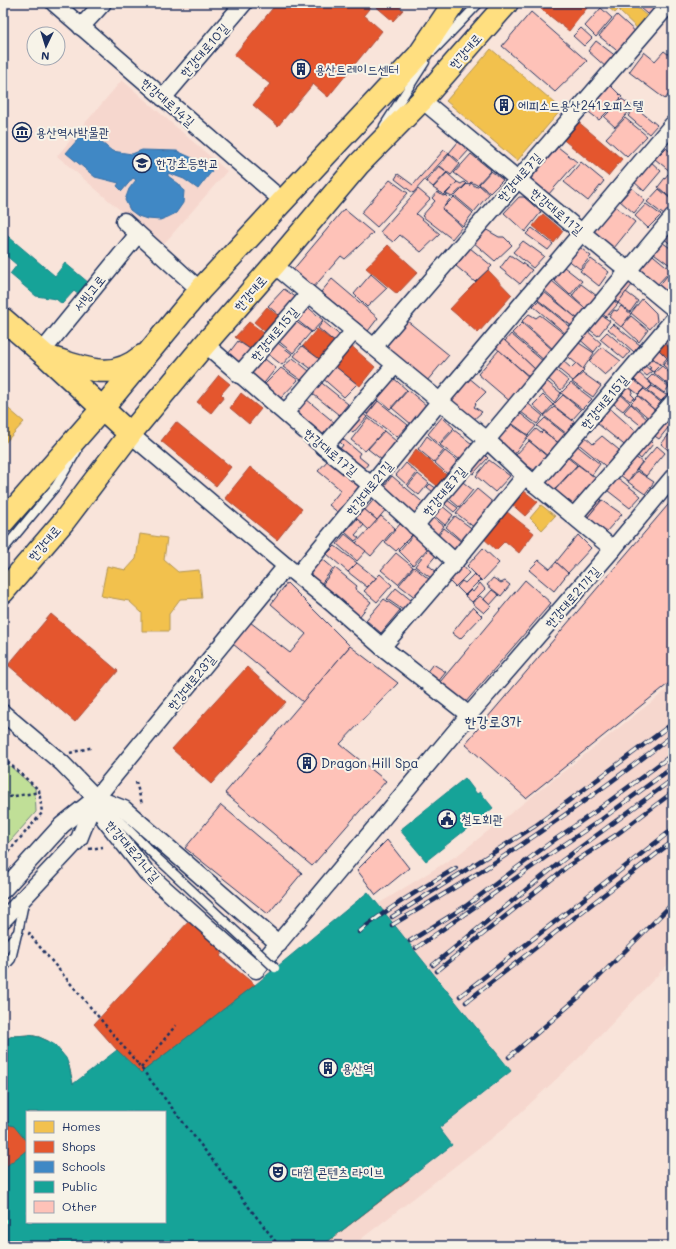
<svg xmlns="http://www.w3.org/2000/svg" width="676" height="1249" viewBox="0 0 676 1249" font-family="Mali,'Poor Story',sans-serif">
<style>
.built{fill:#f6d7ce}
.green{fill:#c0df97;stroke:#6e877a}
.homes{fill:#f2c14e;stroke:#b29553}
.shops{fill:#e4572e;stroke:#a84b3c}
.schools{fill:#3f88c5;stroke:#346da6}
.public{fill:#17a398;stroke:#188087}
.building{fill:#fec2b8;stroke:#1b2f5e}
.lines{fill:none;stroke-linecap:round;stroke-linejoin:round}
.lane-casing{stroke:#1b2f5e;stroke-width:11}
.street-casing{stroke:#1b2f5e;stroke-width:19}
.primary-casing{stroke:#1b2f5e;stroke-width:25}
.path{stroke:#1b2f5e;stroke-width:2.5;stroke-dasharray:3 3;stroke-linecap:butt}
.lane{stroke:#f7f3e8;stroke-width:8}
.street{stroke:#f7f3e8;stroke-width:16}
.primary{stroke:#ffdf80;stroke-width:22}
.rail-casing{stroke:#1b2f5e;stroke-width:4.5}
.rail{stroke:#f7f3e8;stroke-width:3;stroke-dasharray:9;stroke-linecap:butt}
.lane-bridge-casing{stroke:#1b2f5e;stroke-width:11;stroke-linecap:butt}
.path-bridge{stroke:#1b2f5e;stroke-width:2.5;stroke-dasharray:3 3;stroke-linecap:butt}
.lane-bridge{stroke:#f7f3e8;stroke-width:8}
.labels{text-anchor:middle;stroke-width:4;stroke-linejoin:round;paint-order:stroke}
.street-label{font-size:13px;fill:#1b2f5e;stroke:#f7f3e8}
.poi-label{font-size:13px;fill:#1b2f5e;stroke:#f7f3e8;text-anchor:start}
.quarter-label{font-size:15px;fill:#1b2f5e;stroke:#f7f3e8}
</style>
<rect width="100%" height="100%" fill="#f9e4da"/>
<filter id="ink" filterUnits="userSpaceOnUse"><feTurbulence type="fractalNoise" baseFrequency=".025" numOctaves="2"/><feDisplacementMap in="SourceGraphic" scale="8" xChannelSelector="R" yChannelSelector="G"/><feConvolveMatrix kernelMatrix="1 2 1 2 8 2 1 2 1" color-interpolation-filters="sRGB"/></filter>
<g filter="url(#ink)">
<g class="built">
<polygon points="122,80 227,171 162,246 57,156"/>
<polygon points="673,685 673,959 581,1056 503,1129 352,1246 3,1246 3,1189 27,1222 165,1222 165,1112 97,1112 270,971 459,854"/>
</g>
<polygon class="green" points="3,760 35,788 36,812 3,849"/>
<g class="homes">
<polygon points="603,3 624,3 615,13"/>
<polygon points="626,3 631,3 652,20 641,32 619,11"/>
<polygon points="491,49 562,109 517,161 446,101"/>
<polygon points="3,404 24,422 3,445"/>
<polygon points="541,505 555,516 542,530 530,518"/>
<polygon points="140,534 167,538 164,560 178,572 199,570 202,598 180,599 169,614 169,631 142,631 142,613 129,601 101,596 107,566 126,570 136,559"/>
</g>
<g class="shops">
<polygon points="277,3 395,3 403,10 393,21 373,4 364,15 382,31 328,97 313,84 278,126 253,105 270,84 234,55"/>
<polygon points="546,3 589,3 590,4 569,31 541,9"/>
<polygon points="576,120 622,159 608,176 560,137"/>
<polygon points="543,214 563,231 554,243 533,226"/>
<polygon points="388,245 418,272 397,294 366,268"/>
<polygon points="488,270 512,295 478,333 450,309 465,293"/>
<polygon points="267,307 281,318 268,334 254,322"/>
<polygon points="249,322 264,333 251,350 235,337"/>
<polygon points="317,329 337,344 323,362 303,346"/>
<polygon points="661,341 673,351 673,355 670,359 656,347"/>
<polygon points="347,342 375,367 360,386 331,363"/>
<polygon points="219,375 230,384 221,394 224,397 211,413 197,402"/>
<polygon points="241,393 261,409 249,424 230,408"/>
<polygon points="176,422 231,467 216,486 161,441"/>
<polygon points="416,449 450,478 441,489 407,462"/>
<polygon points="250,467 302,509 277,540 225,498"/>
<polygon points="519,487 538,502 525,516 508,501"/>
<polygon points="502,508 534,533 519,553 505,541 496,550 480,535"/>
<polygon points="51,614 118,671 75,722 8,665"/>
<polygon points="247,667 286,702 211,784 172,749"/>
<polygon points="191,919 225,949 220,956 255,985 141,1073 117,1050 94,1024"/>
<polygon points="255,985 357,1112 245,1202 141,1073"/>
<polygon points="29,1035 39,1037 48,1041 61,1052 69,1066 73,1084 69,1099 61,1112 27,1112 27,1128 20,1128 3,1123 3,1040 13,1036"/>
<polygon points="357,1112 409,1179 322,1246 279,1246 245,1202"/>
<polygon points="3,1123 14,1126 27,1142 27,1150 3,1169"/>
</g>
<polygon class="schools" points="86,130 112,151 132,154 142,150 177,151 201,162 212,171 198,189 184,179 168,173 168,176 179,184 184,191 183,203 176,213 168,217 160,220 147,219 138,216 130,210 125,200 129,189 136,180 133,178 122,191 117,186 119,183 95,177 66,153"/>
<g class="public">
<polygon points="3,232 55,276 65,263 89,283 79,295 74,291 62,304 56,299 36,296 10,274 17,265 3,253"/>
<polygon points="465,778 477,794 480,792 493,808 426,861 400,830"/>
<polygon points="368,892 511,1071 439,1128 452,1145 322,1246 3,1246 3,1169 27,1150 27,1222 165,1222 165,1112 27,1112 27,1142 14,1126 3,1123 3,1040 13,1036 29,1035 39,1037 48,1041 55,1045 66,1058 69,1066 73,1084 117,1050 141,1073 255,985"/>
</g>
<g class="building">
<polygon points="634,3 655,3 662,9 653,19"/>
<polygon points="601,8 612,18 596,37 585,26"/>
<polygon points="531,12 587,61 555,92 502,46"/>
<polygon points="617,15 638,34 621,54 599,36"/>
<polygon points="581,28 592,38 584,46 573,36"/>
<polygon points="596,41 617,57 607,68 588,51"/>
<polygon points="664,51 673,58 673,89 665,99 629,72 644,52 655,61"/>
<polygon points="609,84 622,97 599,120 585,109"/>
<polygon points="622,99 633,107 615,127 604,117"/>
<polygon points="635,107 657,125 649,134 628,116"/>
<polygon points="625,118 647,136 627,157 606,138"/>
<polygon points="458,142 469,150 459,161 449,153"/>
<polygon points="558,147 577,162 548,195 530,178"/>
<polygon points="666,148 673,154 673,170 671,172 655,159"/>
<polygon points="444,150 449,153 413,193 395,179 398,174 413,185"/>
<polygon points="449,154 460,164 451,175 440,166"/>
<polygon points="471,154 491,170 477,185 471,182 469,184 454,173"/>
<polygon points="649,160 661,171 644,191 632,180"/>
<polygon points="581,162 604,181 588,201 564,182"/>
<polygon points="439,166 447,172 433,187 426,181"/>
<polygon points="491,171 503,180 490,193 479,184"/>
<polygon points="447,173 457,182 444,195 433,188"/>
<polygon points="668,174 673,179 673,200 658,187"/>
<polygon points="390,180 408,193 377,227 361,213"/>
<polygon points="457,182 461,184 464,182 466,184 452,197 446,194"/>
<polygon points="471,183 476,187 479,185 489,194 474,212 455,196 467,184 469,186"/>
<polygon points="632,188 645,200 634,213 620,201"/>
<polygon points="418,189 430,199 416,214 440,234 421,252 400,235 393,242 380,232"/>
<polygon points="659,189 673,201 673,205 664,215 647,202"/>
<polygon points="437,192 443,196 446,195 450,199 442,209 462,227 452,239 422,216 435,201 432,198"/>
<polygon points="454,197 473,213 463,226 442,209"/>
<polygon points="519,197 524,197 541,212 525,232 504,213"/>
<polygon points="646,204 661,215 648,228 635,216"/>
<polygon points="615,206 635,222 614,248 593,232"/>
<polygon points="344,209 373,233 345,259 341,256 313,288 292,271"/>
<polygon points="532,228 553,244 548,250 526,234"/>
<polygon points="485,229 499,237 504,237 512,245 495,261 473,242"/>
<polygon points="673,229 673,246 662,237"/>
<polygon points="659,240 673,250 673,262 670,265 651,251"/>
<polygon points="523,241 544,256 533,268 513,252"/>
<polygon points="578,246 591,256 580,269 567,259"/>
<polygon points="470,248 492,266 475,282 456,266"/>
<polygon points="648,251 671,270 657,285 635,267"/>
<polygon points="510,255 532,270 520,284 500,268"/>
<polygon points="591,259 609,272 599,286 580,271"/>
<polygon points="564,267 582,281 570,295 554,280"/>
<polygon points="671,271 673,273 673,300 658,287"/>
<polygon points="371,274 387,288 367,307 354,294"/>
<polygon points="625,277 632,285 618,303 610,296"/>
<polygon points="332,279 378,318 368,331 321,292"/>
<polygon points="552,281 589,312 580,321 544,290"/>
<polygon points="581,284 597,296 586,309 572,296"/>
<polygon points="284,289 300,300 284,319 268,306"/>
<polygon points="544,292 579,320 573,327 538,300"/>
<polygon points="626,292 638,301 630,312 618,303"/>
<polygon points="610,298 618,304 606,317 599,311"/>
<polygon points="642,299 656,313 657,321 650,329 631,313"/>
<polygon points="538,301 572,328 566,334 533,306"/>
<polygon points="304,304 323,320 312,332 293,317"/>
<polygon points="621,306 631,314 621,327 609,317 614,310 617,311"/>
<polygon points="598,313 610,321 598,336 586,327"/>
<polygon points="529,314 536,318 540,315 567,336 554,350 522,321"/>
<polygon points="631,316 648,330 639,342 622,326"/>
<polygon points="292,319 311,332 293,353 276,339"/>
<polygon points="406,320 449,355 426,382 384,346"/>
<polygon points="323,321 343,338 337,344 318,328"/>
<polygon points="522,323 554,351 545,361 512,333"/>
<polygon points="613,324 640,345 634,352 608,329"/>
<polygon points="585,329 601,343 594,352 577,337"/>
<polygon points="668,331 673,335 673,350 663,341"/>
<polygon points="607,332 630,352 624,359 600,339"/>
<polygon points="511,334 544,362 536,370 505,341"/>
<polygon points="502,338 537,371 531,378 495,347"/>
<polygon points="274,340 292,354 282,365 264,351"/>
<polygon points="238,341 256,353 240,371 225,358"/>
<polygon points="576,341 594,353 583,369 565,354"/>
<polygon points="302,346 322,361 314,371 294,356"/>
<polygon points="602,347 621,361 605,375 589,361"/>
<polygon points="656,347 667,358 661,365 648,354"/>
<polygon points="499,350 532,380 512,403 478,374"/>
<polygon points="260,355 276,368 261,387 244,373"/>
<polygon points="650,356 660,365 653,372 649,369 651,368 644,362"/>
<polygon points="293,358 309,371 301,380 283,367"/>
<polygon points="668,359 673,363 673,374 663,365"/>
<polygon points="562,360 571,368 576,363 584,370 573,381 556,367"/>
<polygon points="331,363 357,384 344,397 320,376"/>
<polygon points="642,363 652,372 647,376 637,368"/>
<polygon points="662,366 673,376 673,385 671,387 654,373"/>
<polygon points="281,368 298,380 279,400 263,386"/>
<polygon points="553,368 569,381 561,390 546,377"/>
<polygon points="636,370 652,385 647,390 631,377"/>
<polygon points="583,373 601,386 593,397 572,382"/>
<polygon points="653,374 669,387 664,393 647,380"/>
<polygon points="390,375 407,390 390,409 373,394"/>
<polygon points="468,377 486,392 475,403 476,404 474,407 482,412 472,421 446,401"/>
<polygon points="630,377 644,388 638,394 624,383"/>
<polygon points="544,379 561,393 554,403 537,387"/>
<polygon points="318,380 348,404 339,415 308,390"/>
<polygon points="571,383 592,399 582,409 561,393"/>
<polygon points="624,386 628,389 628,387 633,391 631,394 635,398 630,401 619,392"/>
<polygon points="652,386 666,395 667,394 669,396 665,400 664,398 661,401 648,391"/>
<polygon points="644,389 663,404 658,413 638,395"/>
<polygon points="408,390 427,406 411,424 392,408"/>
<polygon points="618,392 630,403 623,411 610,401"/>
<polygon points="543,395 553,405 544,415 533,405"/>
<polygon points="563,395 581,410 572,420 553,405"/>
<polygon points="638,396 658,413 651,420 631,403"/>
<polygon points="373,397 378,401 367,414 361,409"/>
<polygon points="306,399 335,423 323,436 294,413"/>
<polygon points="378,401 408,425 397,437 367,415"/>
<polygon points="525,401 543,416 537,424 517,409"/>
<polygon points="631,404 650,422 644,428 624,412"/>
<polygon points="606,405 640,435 628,448 593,420"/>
<polygon points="554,407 576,423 567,434 544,416"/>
<polygon points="360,411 367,417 353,433 346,427"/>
<polygon points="514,412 518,415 521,414 536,426 528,435 507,420"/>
<polygon points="663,415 672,423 659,439 649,432"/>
<polygon points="442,417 454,428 439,444 428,434"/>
<polygon points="368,418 384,431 365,451 351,440"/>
<polygon points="545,418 569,437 560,444 537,426"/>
<polygon points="508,422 528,436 514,455 495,440"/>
<polygon points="536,429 541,433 543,431 561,445 549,457 527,439"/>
<polygon points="454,430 476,447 464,463 440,445"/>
<polygon points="673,430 673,454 661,444"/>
<polygon points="384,431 396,441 382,460 368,449"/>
<polygon points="582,434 593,444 602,436 624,454 609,469 576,442"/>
<polygon points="338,435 360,453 358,456 368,464 361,473 337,453 343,445 336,438"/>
<polygon points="427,436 444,450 434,462 418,449"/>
<polygon points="645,436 653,444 641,459 632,451"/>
<polygon points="529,441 549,458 537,472 514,457"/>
<polygon points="575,444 600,464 592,475 566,455"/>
<polygon points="657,446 665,453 646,476 637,469"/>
<polygon points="445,451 463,465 452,478 435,463"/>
<polygon points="483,453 488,458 473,474 468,470"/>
<polygon points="563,454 577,465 554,490 543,480"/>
<polygon points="631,454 642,462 628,481 616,472"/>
<polygon points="328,460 362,488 340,514 329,505 341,490 318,471"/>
<polygon points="489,460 510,476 495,492 476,476"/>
<polygon points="406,463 417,473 407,485 396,475"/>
<polygon points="578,465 601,482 578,509 555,490"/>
<polygon points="637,471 654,482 645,494 628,482"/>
<polygon points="418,474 429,483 419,495 408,486"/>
<polygon points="614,475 641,496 630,508 603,487"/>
<polygon points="392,476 427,506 415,521 381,490"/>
<polygon points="459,479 473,490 459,507 445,495"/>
<polygon points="430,484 440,491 430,502 426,499 433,492 427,487"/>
<polygon points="477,489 495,504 475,528 456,513"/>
<polygon points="595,495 602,500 587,518 581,512"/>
<polygon points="443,497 458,508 454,512 440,500"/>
<polygon points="375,498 387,508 377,520 365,510"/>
<polygon points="673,499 673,680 526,798 465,744"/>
<polygon points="602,500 622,514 605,533 587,518"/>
<polygon points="441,505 453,515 445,525 432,514"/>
<polygon points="364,509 377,520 369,530 356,518"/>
<polygon points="430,515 444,526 434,539 420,527"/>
<polygon points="381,516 395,528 371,556 356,543"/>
<polygon points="455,516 474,530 464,543 446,527"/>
<polygon points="357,519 364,525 355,535 359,538 355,541 345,532"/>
<polygon points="400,524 413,534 396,551 385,542"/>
<polygon points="444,528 463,543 453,556 435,540"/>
<polygon points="345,534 366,551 357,561 337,544"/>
<polygon points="413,535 428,548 413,565 399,551"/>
<polygon points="578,535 591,548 568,573 556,562"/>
<polygon points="335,546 357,563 348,572 327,554"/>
<polygon points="430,547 438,553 428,565 437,572 431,578 415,566"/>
<polygon points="483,548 499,563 482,581 467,566"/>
<polygon points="396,553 413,567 398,584 381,570"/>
<polygon points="320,557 333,568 321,584 308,573"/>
<polygon points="539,560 550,569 556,562 568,573 554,591 529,570"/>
<polygon points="357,563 376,578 367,587 348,572"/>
<polygon points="463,566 469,573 455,587 446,578 455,574"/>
<polygon points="414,567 430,580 416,598 399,585"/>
<polygon points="335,568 357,586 355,589 371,602 359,617 321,586"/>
<polygon points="380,574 392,585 377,602 364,591"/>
<polygon points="474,574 480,580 465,595 457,587 462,581 465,583"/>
<polygon points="493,578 501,583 505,581 510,585 501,596 487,585"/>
<polygon points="525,580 551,603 465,703 440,682"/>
<polygon points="287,583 350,646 303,702 233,644 250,622 290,653 306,634 271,604"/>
<polygon points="480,583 485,589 472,602 465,596 471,590 473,592"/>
<polygon points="396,588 412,601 403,610 387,599"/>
<polygon points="492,590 499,595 490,605 484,599"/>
<polygon points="480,596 491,606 484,613 472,603"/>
<polygon points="384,599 400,610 381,633 366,620"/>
<polygon points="473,607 482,616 460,639 452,633"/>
<polygon points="350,646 398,683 340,744 386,781 312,866 225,793"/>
<polygon points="433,664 446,672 437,683 425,674"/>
<polygon points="221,805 302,873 268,914 185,848"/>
<polygon points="387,840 409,868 376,895 357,870"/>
</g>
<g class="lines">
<defs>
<g id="lane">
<polyline points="433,51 479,3"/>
<polyline points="384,126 425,62"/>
<polyline points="3,550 56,486 77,451"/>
<polyline points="104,805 156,857"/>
<polyline points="3,950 18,932 24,903"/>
<polyline points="3,968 11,959 17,934"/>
</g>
<g id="street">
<polyline points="54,3 283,201"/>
<polyline points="81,27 103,3"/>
<polyline points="163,98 244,3"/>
<polyline points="422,100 673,308"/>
<polyline points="124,221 200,290"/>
<polyline points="274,265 487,440 525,476 613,549"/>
<polyline points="205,344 324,447 371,485 455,562"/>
<polyline points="374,347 670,3"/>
<polyline points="41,353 138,234"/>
<polyline points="239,375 309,294"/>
<polyline points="285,413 354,331"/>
<polyline points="130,434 286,566 328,600 382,647 469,715"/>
<polyline points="324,447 395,365"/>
<polyline points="534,484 673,320"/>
<polyline points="574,516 673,402"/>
<polyline points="415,526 673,217"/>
<polyline points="298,575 440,401 673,124"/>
<polyline points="382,647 455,562 525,476"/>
<polyline points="3,713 62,763 96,798 105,820 147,873 256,970 469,715 613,549 673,477"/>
<polyline points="96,798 124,809 279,944"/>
<polyline points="3,890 62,825 96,798 286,566"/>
<polyline points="3,920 79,839 95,799"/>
</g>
<g id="primary">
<polyline points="3,319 47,357 130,434"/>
<path d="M 52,358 C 85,368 111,382 142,356"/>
<polyline points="3,522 102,409 200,290 419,55 454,3"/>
<polyline points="3,592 64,521 130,434 205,344 274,265 359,164 422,100 507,3"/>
</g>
</defs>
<use href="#lane" class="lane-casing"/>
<use href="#street" class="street-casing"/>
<use href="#primary" class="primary-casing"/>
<g class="path">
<polyline points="70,753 93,747"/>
<polyline points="3,758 39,790 42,813 3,858"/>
<polyline points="136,782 142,804"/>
<polyline points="3,798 40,792"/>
<polyline points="89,849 103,847"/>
<polyline points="30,932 29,934 138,1064"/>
<polyline points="141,1068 176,1025"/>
</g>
<use href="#lane" class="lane"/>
<use href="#street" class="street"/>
<use href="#primary" class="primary"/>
<defs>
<g id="rail">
<polyline points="392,917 535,826 673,723"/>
<path d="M 392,925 C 422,907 453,889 483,870 C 548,828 611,783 673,735"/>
<path d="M 359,932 C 389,907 423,888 456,868"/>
<polyline points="410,941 466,906 550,843 596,811 673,754"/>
<polyline points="416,948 556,850 602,819 673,767"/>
<polyline points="433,965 563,860 673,779"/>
<polyline points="437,971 568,866 616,835 673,792"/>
<polyline points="460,996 673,829"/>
<polyline points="466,1002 673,841"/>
<polyline points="509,1057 579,997 673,903"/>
</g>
</defs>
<use href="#rail" class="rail-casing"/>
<use href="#rail" class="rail"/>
<defs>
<polyline id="lane-bridge" points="156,857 275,968"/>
</defs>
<use href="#lane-bridge" class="lane-bridge-casing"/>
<polyline class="path-bridge" points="138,1064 279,1246"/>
<use href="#lane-bridge" class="lane-bridge"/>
</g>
</g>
<defs>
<symbol id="building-ring" viewBox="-11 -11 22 22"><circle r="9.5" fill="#f7f3e8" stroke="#1b2f5e" stroke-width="1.5"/><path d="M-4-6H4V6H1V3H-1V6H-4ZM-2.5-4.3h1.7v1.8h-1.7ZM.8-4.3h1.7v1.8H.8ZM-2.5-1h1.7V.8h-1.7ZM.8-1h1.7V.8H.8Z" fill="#1b2f5e"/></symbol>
<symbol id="museum-ring" viewBox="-11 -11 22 22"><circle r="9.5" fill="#f7f3e8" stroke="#1b2f5e" stroke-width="1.5"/><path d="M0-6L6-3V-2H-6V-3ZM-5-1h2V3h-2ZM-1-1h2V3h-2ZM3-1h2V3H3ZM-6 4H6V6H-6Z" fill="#1b2f5e"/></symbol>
<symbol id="school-ring" viewBox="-11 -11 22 22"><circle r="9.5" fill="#f7f3e8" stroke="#1b2f5e" stroke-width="1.5"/><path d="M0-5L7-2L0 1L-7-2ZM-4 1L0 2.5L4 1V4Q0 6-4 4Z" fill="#1b2f5e"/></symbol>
<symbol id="civic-ring" viewBox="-11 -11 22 22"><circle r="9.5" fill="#f7f3e8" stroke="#1b2f5e" stroke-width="1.5"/><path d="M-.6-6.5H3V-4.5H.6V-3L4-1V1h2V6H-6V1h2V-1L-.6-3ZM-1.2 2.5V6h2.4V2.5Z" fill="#1b2f5e"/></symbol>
<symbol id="theatre-ring" viewBox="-11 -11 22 22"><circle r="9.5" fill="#f7f3e8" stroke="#1b2f5e" stroke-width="1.5"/><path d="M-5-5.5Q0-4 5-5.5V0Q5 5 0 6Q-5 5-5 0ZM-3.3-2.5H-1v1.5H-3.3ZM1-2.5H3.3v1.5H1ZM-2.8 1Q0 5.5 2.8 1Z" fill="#1b2f5e"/></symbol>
</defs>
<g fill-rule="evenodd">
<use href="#building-ring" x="290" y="58" width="22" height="22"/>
<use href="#building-ring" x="493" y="94" width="22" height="22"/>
<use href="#museum-ring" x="11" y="121" width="22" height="22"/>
<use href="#school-ring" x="131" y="152" width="22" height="22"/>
<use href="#building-ring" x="296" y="752" width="22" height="22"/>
<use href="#civic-ring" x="436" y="808" width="22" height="22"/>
<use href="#building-ring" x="317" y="1057" width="22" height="22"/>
<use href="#theatre-ring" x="267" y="1161" width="22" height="22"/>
</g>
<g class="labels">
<g class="street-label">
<text transform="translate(204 50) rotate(-49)" y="5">한강대로10길</text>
<text transform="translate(465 51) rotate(-49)" y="5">한강대로</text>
<text transform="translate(168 102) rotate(41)" y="5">한강대로14길</text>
<text transform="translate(519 177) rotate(-49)" y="5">한강대로7길</text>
<text transform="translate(557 211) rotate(40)" y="5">한강대로11길</text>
<text transform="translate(89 293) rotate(-51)" y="5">서빙고로</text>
<text transform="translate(250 293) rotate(-49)" y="5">한강대로</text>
<text transform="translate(274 334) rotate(-50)" y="5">한강대로15길</text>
<text transform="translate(604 402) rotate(-50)" y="5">한강대로15길</text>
<text transform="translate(331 452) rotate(40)" y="5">한강대로17길</text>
<text transform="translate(369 488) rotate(-51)" y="5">한강대로21길</text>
<text transform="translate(444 491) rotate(-50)" y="5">한강대로7길</text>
<text transform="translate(44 543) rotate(-49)" y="5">한강대로</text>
<text transform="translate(572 597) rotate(-49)" y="5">한강대로21가길</text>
<text transform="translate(191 682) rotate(-51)" y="5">한강대로23길</text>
<text transform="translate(133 851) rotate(50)" y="5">한강대로21나길</text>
</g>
<g class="poi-label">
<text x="315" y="74">용산트레이드센터</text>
<text x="518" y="110">에피소드용산241오피스텔</text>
<text x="36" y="137">용산역사박물관</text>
<text x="156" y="168">한강초등학교</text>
<text x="321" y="768">Dragon Hill Spa</text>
<text x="461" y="824">철도회관</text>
<text x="342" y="1073">용산역</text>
<text x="292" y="1177">대원 콘텐츠 라이브</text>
</g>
<g class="quarter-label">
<text x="493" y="727">한강로3가</text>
</g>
</g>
<rect width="676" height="1249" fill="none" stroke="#f7f3e8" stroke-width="16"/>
<rect x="8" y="8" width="660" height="1233" fill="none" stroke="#1b2f5e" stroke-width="1.5" filter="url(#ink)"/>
<rect x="26" y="1111" width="140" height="112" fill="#f7f3e8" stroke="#9fa5b1"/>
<rect x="34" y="1121" width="20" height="12" fill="#f2c14e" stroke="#9fa5b1"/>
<text x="62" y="1131" font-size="12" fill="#1b2f5e">Homes</text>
<rect x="34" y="1141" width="20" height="12" fill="#e4572e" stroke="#9fa5b1"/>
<text x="62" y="1151" font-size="12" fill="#1b2f5e">Shops</text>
<rect x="34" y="1161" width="20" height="12" fill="#3f88c5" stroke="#9fa5b1"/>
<text x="62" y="1171" font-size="12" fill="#1b2f5e">Schools</text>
<rect x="34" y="1181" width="20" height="12" fill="#17a398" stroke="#9fa5b1"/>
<text x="62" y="1191" font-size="12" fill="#1b2f5e">Public</text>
<rect x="34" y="1201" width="20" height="12" fill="#fec2b8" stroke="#9fa5b1"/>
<text x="62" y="1211" font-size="12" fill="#1b2f5e">Other</text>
<g transform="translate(46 46) rotate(184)"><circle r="19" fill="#f7f3e8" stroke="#9fa5b1"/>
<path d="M0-3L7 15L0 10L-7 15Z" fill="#1b2f5e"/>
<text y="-6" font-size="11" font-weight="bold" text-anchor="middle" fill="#1b2f5e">N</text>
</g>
</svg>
